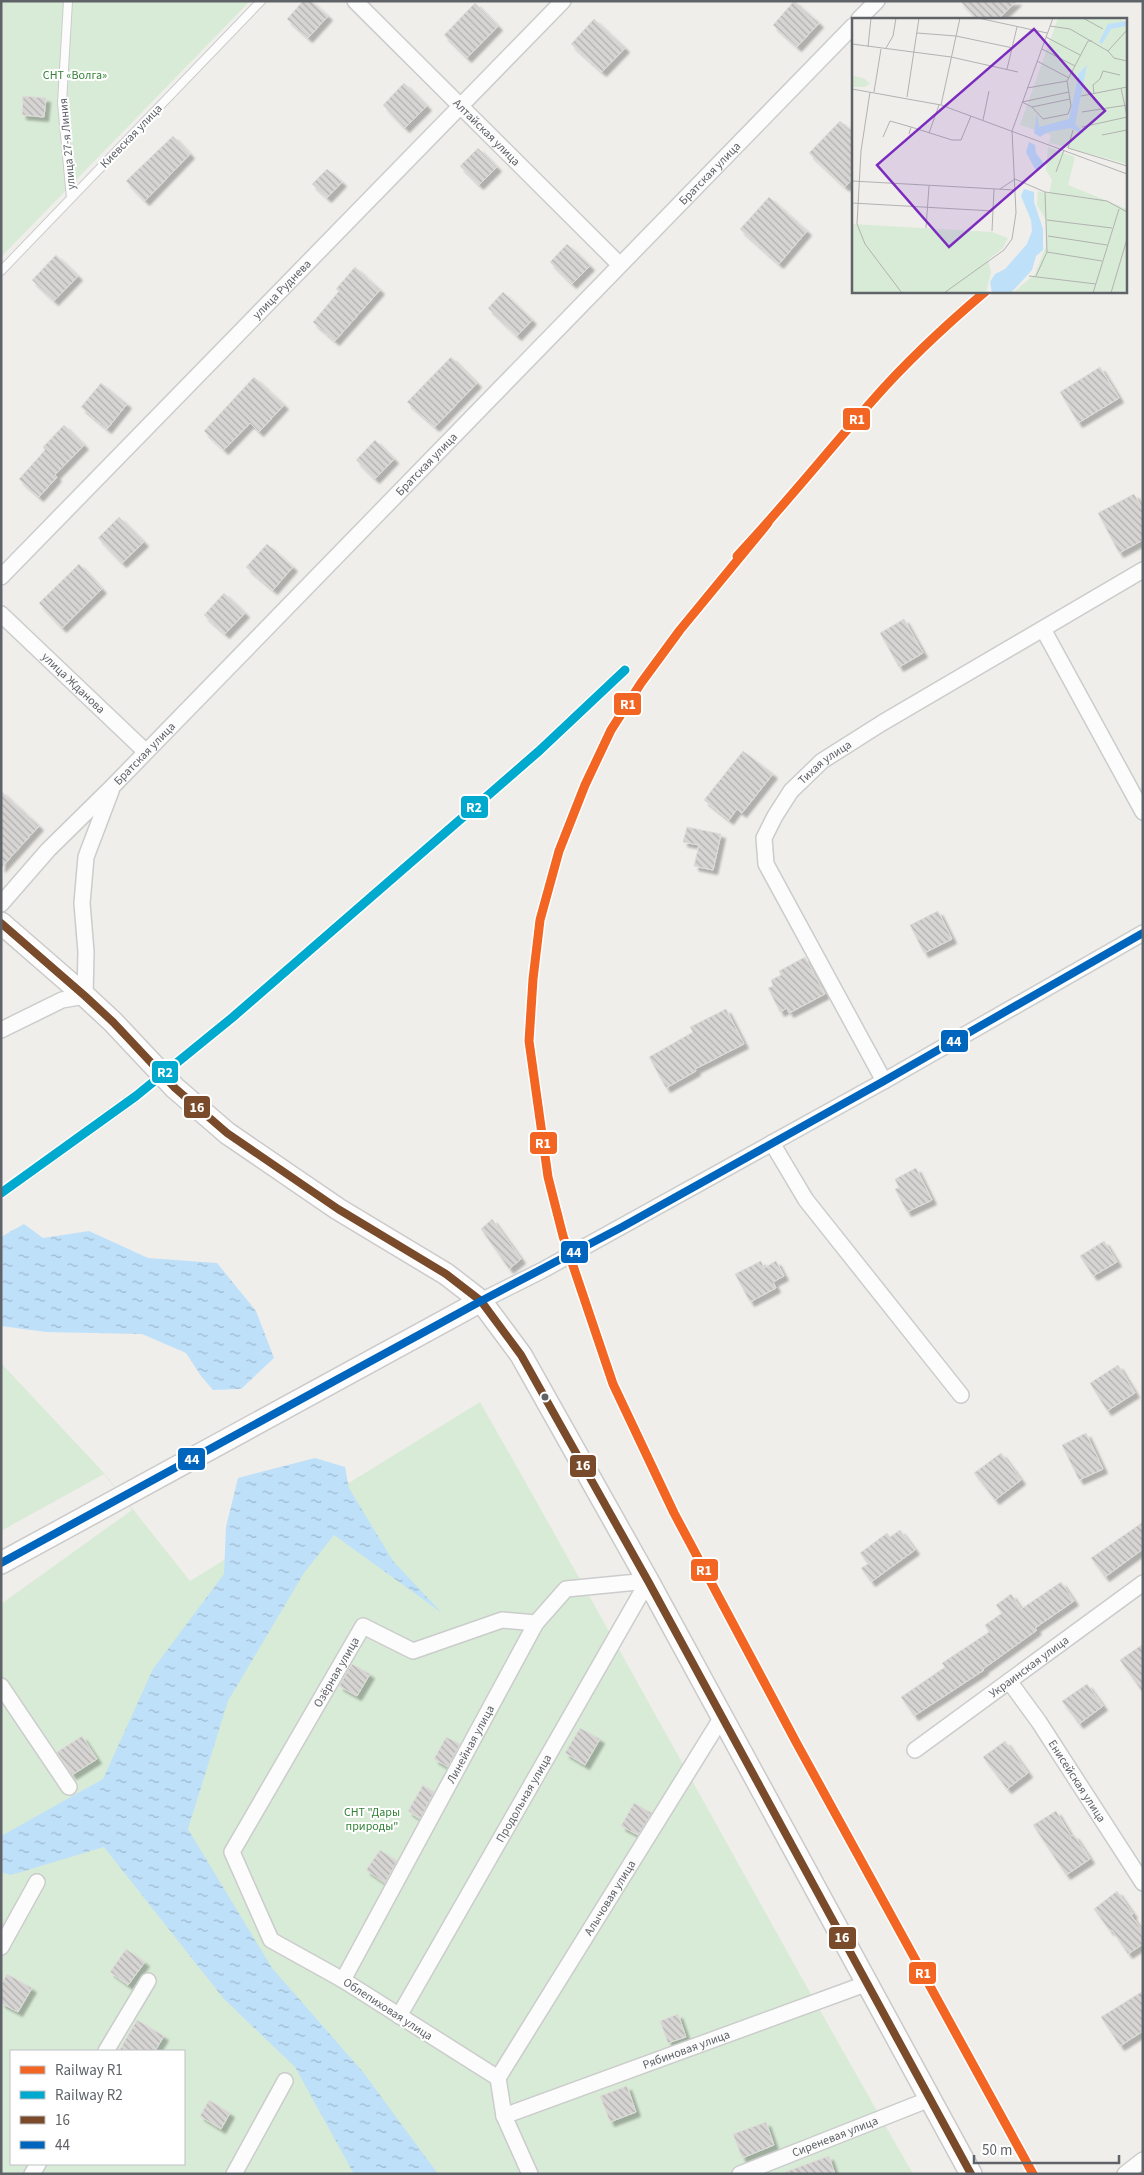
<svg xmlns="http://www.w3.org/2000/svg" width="1144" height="2175" viewBox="0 0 1144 2175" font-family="'Source Sans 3',sans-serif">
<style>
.garden{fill:#d8ebd6;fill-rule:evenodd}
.water{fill:url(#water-ripples)}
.building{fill:url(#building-back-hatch);stroke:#deddd9;filter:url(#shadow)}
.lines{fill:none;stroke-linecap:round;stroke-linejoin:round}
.lane-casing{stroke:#cbcccc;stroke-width:10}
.street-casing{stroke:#cbcccc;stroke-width:18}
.secondary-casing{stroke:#cacacb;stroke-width:24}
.lane{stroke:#fdfcfc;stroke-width:8}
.street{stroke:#fdfcfc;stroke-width:15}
.secondary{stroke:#fdfcfc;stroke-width:21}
.bus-1-casing{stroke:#fff;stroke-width:11}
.bus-2-casing{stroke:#fff;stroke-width:11}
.bus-1{stroke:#7a4b2a;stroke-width:8}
.bus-2{stroke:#0065bd;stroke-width:8}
.rail-1-casing{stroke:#fff;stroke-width:12}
.rail-2-casing{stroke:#fff;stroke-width:12}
.rail-1{stroke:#f26522;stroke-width:9}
.rail-2{stroke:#00a9ce;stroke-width:9}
.bus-dot{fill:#5f6368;stroke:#fff;stroke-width:2}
.labels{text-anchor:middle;stroke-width:4;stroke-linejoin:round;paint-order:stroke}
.park-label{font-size:12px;fill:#348238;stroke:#fff}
.street-label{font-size:12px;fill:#5f6368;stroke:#fff}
.inset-road{fill:none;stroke:#b1b2b2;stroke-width:1}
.view{fill:#7b2cbf;fill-opacity:0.15;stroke:#7b2cbf;stroke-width:2.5}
.inset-edge{fill:none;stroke:#5f6368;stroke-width:2.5}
.line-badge{stroke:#fff;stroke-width:2}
.badge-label{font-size:14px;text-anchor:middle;font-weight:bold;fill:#fff}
</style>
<defs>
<pattern id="water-ripples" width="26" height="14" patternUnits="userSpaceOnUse" patternTransform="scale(1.25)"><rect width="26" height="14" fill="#bfe0f9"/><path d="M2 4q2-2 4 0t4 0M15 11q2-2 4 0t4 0" fill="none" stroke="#9eb9cd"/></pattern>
<pattern id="building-back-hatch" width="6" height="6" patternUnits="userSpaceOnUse" patternTransform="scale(1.25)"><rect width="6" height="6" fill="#d6d5d3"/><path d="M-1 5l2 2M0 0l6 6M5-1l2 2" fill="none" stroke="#b1b0af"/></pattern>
<filter id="shadow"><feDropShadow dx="4.5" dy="4.5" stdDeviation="1" flood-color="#0004"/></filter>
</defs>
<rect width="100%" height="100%" fill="#efeeea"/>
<g class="garden">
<polygon points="1,1 250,1 1,257"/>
<path d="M 1,1363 L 104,1473 L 190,1581 L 480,1402 C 626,1658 766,1918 913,2174 L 1,2174 L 1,1604 L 132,1510 L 104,1474 L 1,1531 ZM 11,2051 L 184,2051 L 184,2164 L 11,2164 Z"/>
</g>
<g class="water">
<polygon points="24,1224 43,1238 89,1231 148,1258 217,1263 256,1311 274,1358 241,1389 213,1390 201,1376 186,1353 142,1334 46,1332 1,1326 1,1237"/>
<polygon points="315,1458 345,1467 349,1488 393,1561 442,1613 334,1535 304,1573 228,1701 188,1829 272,1968 363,2072 438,2174 354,2174 295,2067 224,1999 104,1847 11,1875 1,1872 1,1836 103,1779 153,1669 224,1574 226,1527 238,1478"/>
</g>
<g class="building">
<polygon points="303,1 311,1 328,16 308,38 287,19"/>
<polygon points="794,1 819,23 797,47 773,25"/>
<polygon points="960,1 1017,1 998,19 977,19"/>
<polygon points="475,3 498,26 467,58 444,35"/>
<polygon points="594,19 625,48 602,72 571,44"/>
<polygon points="404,83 427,106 405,128 383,105"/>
<polygon points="23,96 46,98 44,117 22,115"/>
<polygon points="840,121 853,132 853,179 845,187 809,153"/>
<polygon points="173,136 190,154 145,201 126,181"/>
<polygon points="478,148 497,167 479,185 460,166"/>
<polygon points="327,169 342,182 327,198 312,184"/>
<polygon points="769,197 807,231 779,264 740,229"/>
<polygon points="567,244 590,266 572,284 550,262"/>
<polygon points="56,255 78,276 54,301 32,280"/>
<polygon points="355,267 380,290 335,341 313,322 339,291 336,289"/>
<polygon points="503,292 532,320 517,336 488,308"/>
<polygon points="451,357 477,383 435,427 407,402"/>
<polygon points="1100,367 1119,398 1078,423 1060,392"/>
<polygon points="254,377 284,405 259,432 250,423 224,450 204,431"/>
<polygon points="101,383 127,404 107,429 81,407"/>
<polygon points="64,425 84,445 55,475 57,477 39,497 19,479 45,450 43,447"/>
<polygon points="375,440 394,459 375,479 356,460"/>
<polygon points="1134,494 1143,510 1143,540 1119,553 1098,513"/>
<polygon points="119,517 144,542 122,563 98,538"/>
<polygon points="267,544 293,567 273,590 246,567"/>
<polygon points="79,564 102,589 62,628 39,603"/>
<polygon points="224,593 245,613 225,634 204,615"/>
<polygon points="904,619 923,653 899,667 880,633"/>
<polygon points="743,751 773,774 742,813 737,809 729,820 704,800"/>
<polygon points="1,791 39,826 1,868"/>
<polygon points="687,827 721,834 713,870 694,866 699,845 683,842"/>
<polygon points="938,911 952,939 924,953 910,925"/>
<polygon points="805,957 825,994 789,1013 787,1008 780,1012 768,988 773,986 771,980 781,975 779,971"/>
<polygon points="726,1009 744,1044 695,1069 696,1071 666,1088 649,1057 693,1032 690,1027"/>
<polygon points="916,1168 932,1200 907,1212 895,1189 899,1188 895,1179"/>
<polygon points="492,1219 521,1259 509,1269 481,1229"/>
<polygon points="1104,1241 1117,1262 1093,1276 1080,1256"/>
<polygon points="761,1261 764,1268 776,1261 784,1276 773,1282 776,1288 750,1302 735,1274"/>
<polygon points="1118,1365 1135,1393 1107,1411 1090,1383"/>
<polygon points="1086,1433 1103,1469 1079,1480 1062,1445"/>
<polygon points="1001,1453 1021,1480 995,1500 974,1473"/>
<polygon points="1143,1522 1143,1549 1105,1577 1091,1558"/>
<polygon points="900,1530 915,1550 871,1582 861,1568 868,1564 860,1553 887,1533 890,1537"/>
<polygon points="1061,1582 1074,1601 1035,1628 1037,1630 983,1669 984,1670 914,1716 901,1697 945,1667 942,1663 989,1632 985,1625 1002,1613 996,1605 1011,1594 1021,1609"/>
<polygon points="1143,1644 1143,1693 1120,1660"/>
<polygon points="352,1664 370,1674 357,1696 339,1686"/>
<polygon points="1087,1684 1103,1706 1079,1724 1062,1701"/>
<polygon points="580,1728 600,1739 585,1765 565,1753"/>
<polygon points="82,1736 97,1759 72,1775 57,1752"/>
<polygon points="446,1737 460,1744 448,1767 434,1759"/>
<polygon points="1005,1741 1028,1773 1007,1789 983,1757"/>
<polygon points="423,1785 434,1792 420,1819 408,1811"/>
<polygon points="634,1803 652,1813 638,1835 621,1826"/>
<polygon points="1056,1811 1071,1836 1074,1835 1090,1859 1066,1875 1033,1825"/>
<polygon points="380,1850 397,1861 385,1883 366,1870"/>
<polygon points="1117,1891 1133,1914 1131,1915 1143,1932 1143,1944 1128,1954 1112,1930 1110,1931 1094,1909"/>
<polygon points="126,1949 145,1962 128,1985 110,1972"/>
<polygon points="7,1974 32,1988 18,2012 1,2003 1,1985"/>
<polygon points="1143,1991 1143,2031 1120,2046 1101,2017"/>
<polygon points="678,2014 686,2037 668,2043 660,2021"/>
<polygon points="137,2020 164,2036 155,2051 119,2051"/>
<polygon points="627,2086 636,2112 610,2122 600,2096"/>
<polygon points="209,2100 230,2113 221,2129 200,2116"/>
<polygon points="766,2122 774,2145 742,2158 733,2134"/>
<polygon points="829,2156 835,2174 786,2174 785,2172"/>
</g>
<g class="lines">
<defs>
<g id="lane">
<polyline points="68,1 62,103 71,198"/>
<polyline points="1,271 261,1"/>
</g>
<g id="street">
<path id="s1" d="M 355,1 L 619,264"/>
<polyline points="859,19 877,1"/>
<path id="s2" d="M 1,577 L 563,1"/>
<path id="s3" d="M 1,614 L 145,751"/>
<polyline points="1043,629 1143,812"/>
<path id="s4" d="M 1,904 L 48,850 L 113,786 L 853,26"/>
<polyline points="1,1030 62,1000 85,996 86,952 82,903 86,857 111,791"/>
<path id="s5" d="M 884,1081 L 766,864 L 764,838 L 775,816 L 791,791 L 822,761 L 882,723 L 1143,570"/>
<polyline points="772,1143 806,1200 961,1395"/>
<polyline points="481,1301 541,1271 884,1081 1143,933"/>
<path id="s6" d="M 1009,1681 L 1039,1722 L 1143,1883"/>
<polyline points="1,1686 69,1787"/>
<path id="s7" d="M 915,1750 L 1143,1583"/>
<polyline points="1,1947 37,1882"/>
<path id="s8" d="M 343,1980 L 536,1623 L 566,1589 L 648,1581"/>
<path id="s9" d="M 399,2016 L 648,1581"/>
<polyline points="106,2051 148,1981"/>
<path id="s10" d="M 498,2078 L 722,1717"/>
<path id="s11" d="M 504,2116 L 868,1983"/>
<polyline points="32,2174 38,2164"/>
<polyline points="234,2174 285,2081"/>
<path id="s12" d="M 530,2174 L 504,2116 L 498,2078 L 343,1980 L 271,1940 L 232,1852 L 363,1626 L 413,1651 L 502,1620 L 536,1623"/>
<path id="s13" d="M 740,2174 L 930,2099"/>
<polyline points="1125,2174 1143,2160"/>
</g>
<g id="secondary">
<polyline points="1,923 85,996 113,1022 175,1088 227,1133 338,1209 446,1274 481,1301 521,1355 648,1581 971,2174"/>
<polyline points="1,1563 481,1301"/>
</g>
</defs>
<use href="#lane" class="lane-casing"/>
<use href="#street" class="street-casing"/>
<use href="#secondary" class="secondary-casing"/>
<use href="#lane" class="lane"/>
<use href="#street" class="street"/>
<use href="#secondary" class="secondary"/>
<defs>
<polyline id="bus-1" points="1,923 85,996 113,1022 175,1088 227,1133 338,1209 446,1274 481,1301 521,1355 648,1581 971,2174"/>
<polyline id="bus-2" points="1,1563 481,1301 622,1227 884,1081 1143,933"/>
</defs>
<use href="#bus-1" class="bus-1-casing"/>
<use href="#bus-2" class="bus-2-casing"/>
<use href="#bus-1" class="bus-1"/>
<use href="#bus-2" class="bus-2"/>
<defs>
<g id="rail-1">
<polyline points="768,523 680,630 641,683 611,730 585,785 559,851 540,920 533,979 529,1041 548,1177 563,1236 613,1384 674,1513 796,1742 1033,2174"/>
<path d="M 737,556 C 784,506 827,452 873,400 C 907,361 946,325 986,291"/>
</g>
<polyline id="rail-2" points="1,1193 136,1096 233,1017 539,751 625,670"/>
</defs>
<use href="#rail-1" class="rail-1-casing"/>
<use href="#rail-2" class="rail-2-casing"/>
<use href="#rail-1" class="rail-1"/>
<use href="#rail-2" class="rail-2"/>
</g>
<circle class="bus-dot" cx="545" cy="1397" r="4.5"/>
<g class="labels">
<g class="park-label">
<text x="75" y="79">СНТ «Волга»</text>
<text x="372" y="1816">СНТ "Дары<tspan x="372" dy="14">природы"</tspan></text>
</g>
<g class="street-label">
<text dy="4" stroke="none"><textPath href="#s1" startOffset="186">Алтайская улица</textPath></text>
<text transform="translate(131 136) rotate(-46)" y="4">Киевская улица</text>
<text transform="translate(67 144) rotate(-95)" y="4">улица 27-я Линия</text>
<text dy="4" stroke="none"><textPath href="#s4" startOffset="1018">Братская улица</textPath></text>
<text dy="4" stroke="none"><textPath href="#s2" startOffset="402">улица Руднева</textPath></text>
<text dy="4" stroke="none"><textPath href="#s4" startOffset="612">Братская улица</textPath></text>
<text dy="4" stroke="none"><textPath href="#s3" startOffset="100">улица Жданова</textPath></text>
<text dy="4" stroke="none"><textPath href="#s4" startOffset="208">Братская улица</textPath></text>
<text dy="4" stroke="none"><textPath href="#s5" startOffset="372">Тихая улица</textPath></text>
<text dy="4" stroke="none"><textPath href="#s7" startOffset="141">Украинская улица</textPath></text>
<text dy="4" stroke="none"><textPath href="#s12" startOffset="672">Озёрная улица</textPath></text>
<text dy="4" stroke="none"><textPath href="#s8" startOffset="268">Линейная улица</textPath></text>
<text dy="4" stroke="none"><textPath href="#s6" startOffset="121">Енисейская улица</textPath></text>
<text dy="4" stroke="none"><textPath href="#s9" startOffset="251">Продольная улица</textPath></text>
<text dy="4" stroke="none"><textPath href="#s10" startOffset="212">Алычовая улица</textPath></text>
<text transform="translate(388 2009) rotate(33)" y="4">Облепиховая улица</text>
<text dy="4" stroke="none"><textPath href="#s11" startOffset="194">Рябиновая улица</textPath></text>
<text dy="4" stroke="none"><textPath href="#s13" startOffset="102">Сиреневая улица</textPath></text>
</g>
</g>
<g transform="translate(852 18)">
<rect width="275" height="275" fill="#efeeea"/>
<path d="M 0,57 L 13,61 L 18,66 L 12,69 L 0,69 Z" fill="#d8ebd6"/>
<path d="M 206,0 L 266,0 L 275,4 L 275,146 L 198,125 L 196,129 L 223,139 L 216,167 L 275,191 L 275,275 L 162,274 L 183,256 L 194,228 L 194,202 L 185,187 L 186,173 L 197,176 L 200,162 L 194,152 L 196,129 L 199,117 L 168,107 ZM 0,206 L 140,214 L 156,220 L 151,230 L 136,242 L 139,254 L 134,275 L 0,275 Z" fill="#d8ebd6"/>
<path d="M 275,3 L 275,8 L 259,11 L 250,26 L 247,24 L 256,6 ZM 235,47 L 223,106 L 233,116 L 218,110 L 196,114 L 188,119 L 182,115 L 185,96 L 187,109 L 217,101 L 227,55 ZM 177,124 L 183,127 L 184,135 L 193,147 L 187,152 L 183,151 L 174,134 ZM 172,171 L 182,174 L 182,184 L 191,211 L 191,232 L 184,238 L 180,252 L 159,275 L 140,275 L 138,264 L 143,256 L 153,251 L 175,226 L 180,213 L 179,202 L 169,178 Z" fill="#bfe0f9"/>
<path class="inset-road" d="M 126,0 L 195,15M 231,0 L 251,11M 198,8 L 218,11 L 256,33 L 262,40 L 275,43M 65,15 L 104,18 L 161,30M 194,19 L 228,37M 0,26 L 99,39 L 166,54M 16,29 L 19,0M 34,30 L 41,18 L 44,0M 190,31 L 223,48M 256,33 L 275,12M 185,43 L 217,60M 155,51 L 165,9M 175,70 L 215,63M 269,70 L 275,98M 0,71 L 89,87 L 275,156M 18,74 L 9,133 L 5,206 L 13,226 L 50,275M 22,74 L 29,31M 242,75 L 241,67 L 248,61 L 251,53 L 268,57M 229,78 L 275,69M 55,79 L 67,0M 170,84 L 180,89 L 218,81M 170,84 L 217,74M 89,87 L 108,0M 180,89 L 191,101 L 216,96 L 219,88 L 215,63 L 236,23 L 240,23M 230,94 L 275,87M 131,102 L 137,73M 230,109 L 275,99M 221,112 L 216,130 L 275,148M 77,115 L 87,87M 57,116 L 59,109 L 100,122 L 109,122 L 119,98M 250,117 L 275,112M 31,119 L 38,103 L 59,109M 204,154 L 212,132M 0,163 L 163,172M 148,171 L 163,161 L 193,174 L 255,183 L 275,194M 0,185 L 141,193M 195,202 L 260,210M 74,210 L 77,168M 140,213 L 142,171M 196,218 L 255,227M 195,234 L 250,243M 177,258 L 244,266M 184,258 L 195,234 L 193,174M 92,275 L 152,232 L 160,221 L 164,195 L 160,113 L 201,0M 241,275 L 267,191M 259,275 L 275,221"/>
<path class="view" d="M 182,11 L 253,93 L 97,229 L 25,147 Z"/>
<rect width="275" height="275" class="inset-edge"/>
</g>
<g class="line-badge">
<rect x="842" y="407" width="29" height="24" rx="5" fill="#f26522"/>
<rect x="613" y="692" width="29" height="24" rx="5" fill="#f26522"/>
<rect x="460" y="795" width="29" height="24" rx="5" fill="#00a9ce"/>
<rect x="940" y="1029" width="29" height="24" rx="5" fill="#0065bd"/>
<rect x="151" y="1060" width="28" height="24" rx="5" fill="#00a9ce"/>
<rect x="183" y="1095" width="28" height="24" rx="5" fill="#7a4b2a"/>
<rect x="529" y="1131" width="29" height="24" rx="5" fill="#f26522"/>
<rect x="560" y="1240" width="29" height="24" rx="5" fill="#0065bd"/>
<rect x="177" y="1447" width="29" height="24" rx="5" fill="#0065bd"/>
<rect x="569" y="1454" width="28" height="24" rx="5" fill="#7a4b2a"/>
<rect x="690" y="1558" width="29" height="24" rx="5" fill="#f26522"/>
<rect x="828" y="1926" width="29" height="24" rx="5" fill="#7a4b2a"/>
<rect x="908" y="1961" width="29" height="24" rx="5" fill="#f26522"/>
</g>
<g class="badge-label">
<text x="857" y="424">R1</text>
<text x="628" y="709">R1</text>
<text x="474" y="812">R2</text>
<text x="954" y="1046">44</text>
<text x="165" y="1077">R2</text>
<text x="197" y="1112">16</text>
<text x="543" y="1148">R1</text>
<text x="574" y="1257">44</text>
<text x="192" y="1464">44</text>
<text x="583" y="1470">16</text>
<text x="704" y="1575">R1</text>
<text x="842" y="1942">16</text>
<text x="923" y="1978">R1</text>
</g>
<rect width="1144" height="2175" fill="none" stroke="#5f6368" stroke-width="5"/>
<rect x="10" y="2050" width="175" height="115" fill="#ffffff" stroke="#bfc1c3"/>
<rect x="20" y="2066" width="25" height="8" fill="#f26522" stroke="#bfc1c3"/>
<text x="55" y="2075" font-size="15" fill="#5f6368">Railway R1</text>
<rect x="20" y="2091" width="25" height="8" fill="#00a9ce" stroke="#bfc1c3"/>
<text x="55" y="2100" font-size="15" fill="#5f6368">Railway R2</text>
<rect x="20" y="2116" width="25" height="8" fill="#7a4b2a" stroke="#bfc1c3"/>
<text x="55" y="2125" font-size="15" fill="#5f6368">16</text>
<rect x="20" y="2141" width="25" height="8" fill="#0065bd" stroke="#bfc1c3"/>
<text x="55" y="2150" font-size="15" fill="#5f6368">44</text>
<path d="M974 2155v8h145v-8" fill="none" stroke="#5f6368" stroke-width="2.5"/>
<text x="982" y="2155" font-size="15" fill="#5f6368" stroke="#ffffff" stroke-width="4" paint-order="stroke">50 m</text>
</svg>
